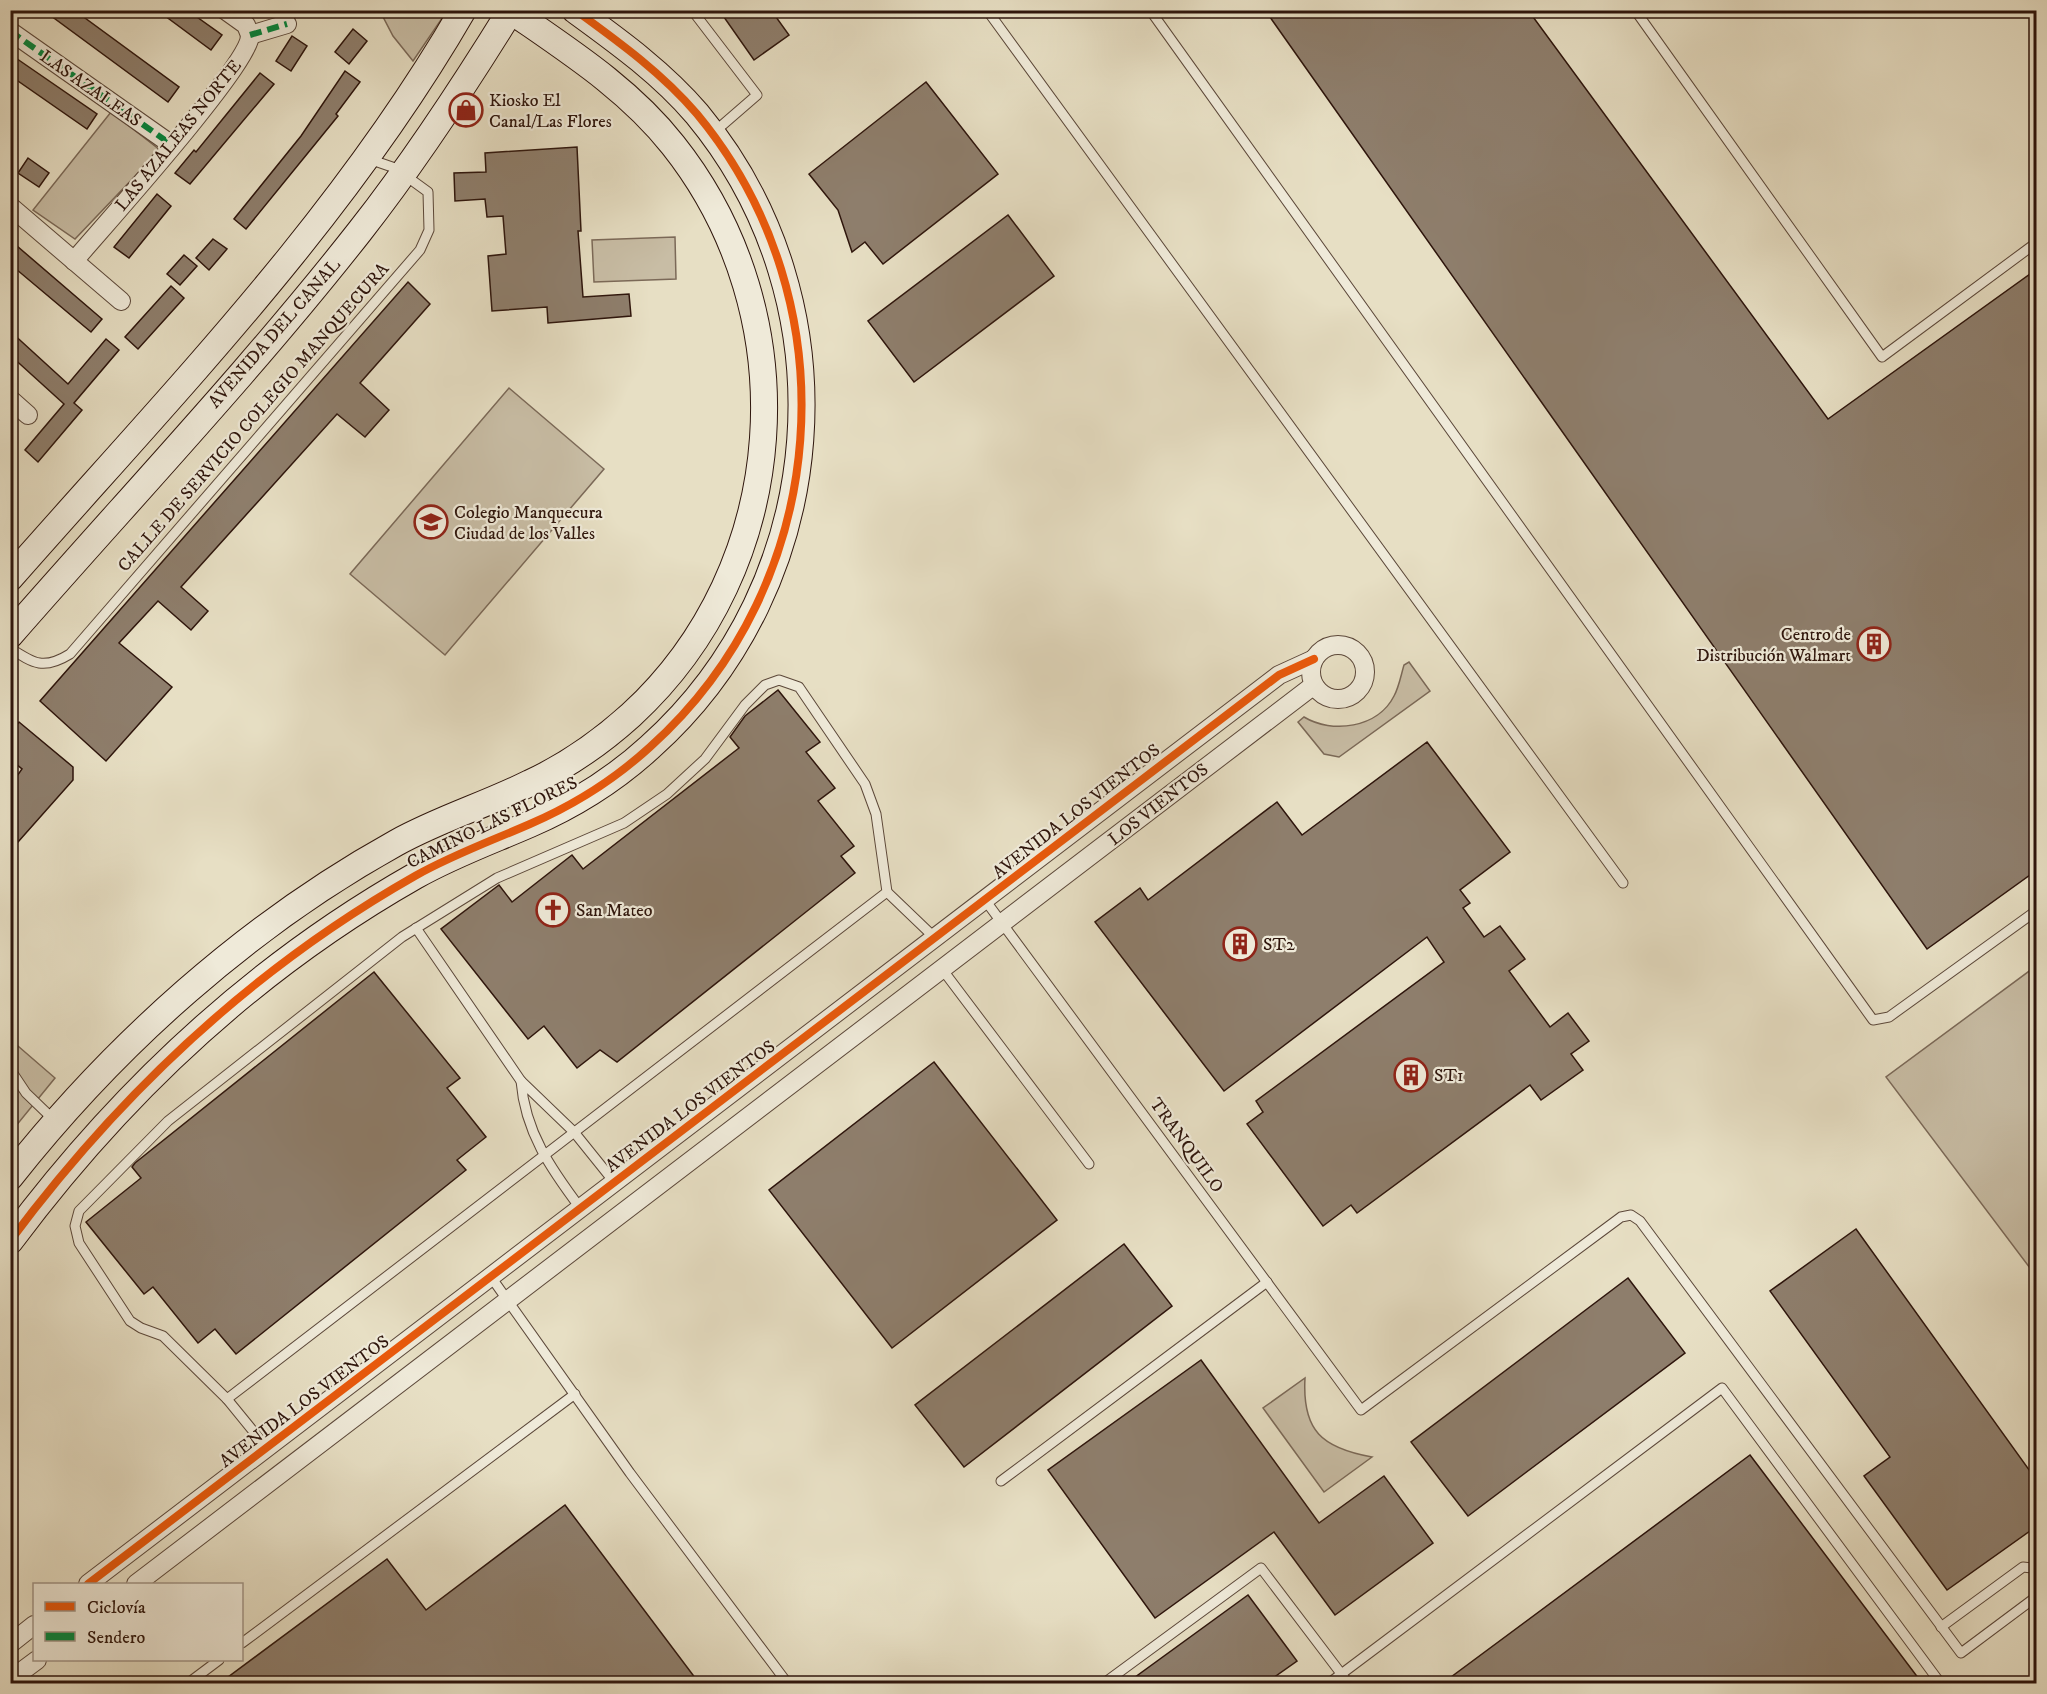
<svg xmlns="http://www.w3.org/2000/svg" width="2047" height="1694" viewBox="0 0 2047 1694" font-family="'IM FELL DW Pica',serif">
<style>
.green{fill:#c8bda5;stroke:#7b6958;stroke-width:1.5}
.building{fill:#8e7e6c;stroke:#2e150c;stroke-width:1.5}
.lines{fill:none;stroke-linecap:round;stroke-linejoin:round}
.lane-casing{stroke:#5c483a;stroke-width:11}
.street-casing{stroke:#5c483a;stroke-width:20}
.secondary-casing{stroke:#2e150c;stroke-width:28}
.lane{stroke:#efead9;stroke-width:9}
.street{stroke:#efead9;stroke-width:18}
.secondary{stroke:#efead9;stroke-width:26}
.quiet{stroke:#00873e;stroke-width:6;stroke-dasharray:12 6;stroke-linecap:butt}
.cycleway-casing{stroke:#efead9;stroke-width:11}
.cycleway{stroke:#e8590c;stroke-width:8}
.labels{text-anchor:middle;stroke-width:4.5;stroke-linejoin:round;paint-order:stroke}
.street-label{font-size:18px;fill:#2e150c;stroke:#efead9}
.poi-label{font-size:18px;fill:#2e150c;stroke:#efead9;text-anchor:start}
</style>
<rect width="100%" height="100%" fill="#e7dfc4"/>
<filter id="stains"><feTurbulence type="fractalNoise" baseFrequency=".00333" numOctaves="4"/><feColorMatrix values="0 0 0 0 .2 0 0 0 0 .09 0 0 0 0 .02 0 0 0 .5 -.17"/></filter>
<radialGradient id="worn" r=".72"><stop offset=".6" stop-color="#630" stop-opacity="0"/><stop offset="1" stop-color="#630" stop-opacity=".3"/></radialGradient>
<g class="green">
<polygon points="380,11 380,10 447,11 413,61 393,36"/>
<polygon points="111,112 160,150 75,239 33,210"/>
<polygon points="675,237 676,279 594,282 592,240"/>
<polygon points="509,388 604,469 445,655 350,574"/>
<path d="M 1409,662 L 1430,691 L 1339,757 L 1324,754 L 1298,722 L 1304,717 C 1332,734 1378,728 1394,696 C 1399,687 1401,675 1404,665 Z"/>
<polygon points="2036,966 2036,1276 1886,1077"/>
<polygon points="11,1040 55,1078 11,1132"/>
<path d="M 1305,1378 C 1302,1431 1322,1448 1372,1457 L 1324,1492 L 1263,1408 Z"/>
</g>
<g class="building">
<polygon points="43,10 74,10 179,87 168,102"/>
<polygon points="157,10 187,10 222,35 211,50"/>
<polygon points="719,10 771,10 789,35 754,60"/>
<polygon points="1265,10 1528,10 1828,419 2037,269 2037,870 1927,949"/>
<polygon points="353,29 367,41 349,64 335,52"/>
<polygon points="292,36 307,46 291,71 276,61"/>
<polygon points="10,54 97,114 87,129 15,79 10,79"/>
<polygon points="345,71 360,82 336,114 338,116 246,229 234,219 301,136"/>
<polygon points="260,73 274,84 190,184 175,173 194,150 196,152"/>
<polygon points="926,82 998,174 883,264 865,242 852,252 838,210 809,174"/>
<polygon points="577,147 581,231 578,231 583,297 629,294 631,316 548,323 547,307 492,311 488,256 506,254 503,216 487,217 485,199 455,201 454,173 486,172 485,153"/>
<polygon points="28,158 49,173 39,187 18,173"/>
<polygon points="157,194 171,206 129,258 114,247"/>
<polygon points="1008,215 1054,276 914,382 868,321"/>
<polygon points="213,239 227,249 209,270 196,258"/>
<polygon points="10,240 102,319 91,332 10,264"/>
<polygon points="184,255 197,266 180,285 167,274"/>
<polygon points="408,282 430,304 360,383 389,410 365,437 337,414 181,587 208,611 191,630 158,601 119,643 172,687 106,761 40,701"/>
<polygon points="171,286 184,298 138,349 125,337"/>
<polygon points="10,331 68,384 106,339 119,350 74,403 82,410 38,462 25,450 64,404 10,355"/>
<polygon points="778,690 820,742 806,752 835,788 818,801 854,846 841,856 855,873 617,1062 600,1050 577,1068 544,1026 528,1039 441,929 499,885 512,902 572,855 583,869 739,748 730,737 745,716"/>
<polygon points="19,722 73,767 73,780 10,851 10,786 22,769 10,759 10,734"/>
<polygon points="1427,742 1510,852 1460,890 1470,903 1463,908 1484,937 1500,926 1525,959 1509,971 1550,1027 1568,1013 1589,1041 1571,1054 1583,1070 1541,1100 1530,1085 1357,1213 1351,1205 1323,1226 1247,1124 1263,1112 1256,1101 1444,962 1427,937 1224,1091 1095,922 1140,888 1148,900 1277,802 1302,835"/>
<polygon points="374,972 460,1078 447,1088 486,1137 457,1160 466,1170 236,1354 215,1329 198,1343 153,1287 144,1294 86,1222 141,1178 132,1167 135,1163"/>
<polygon points="934,1062 1057,1220 892,1348 769,1190"/>
<polygon points="1856,1229 2037,1481 2037,1526 1947,1590 1864,1476 1890,1457 1770,1291"/>
<polygon points="1124,1244 1172,1306 964,1467 915,1405"/>
<polygon points="1628,1278 1685,1353 1468,1516 1411,1442"/>
<polygon points="1201,1360 1319,1523 1384,1476 1433,1543 1335,1615 1274,1532 1155,1618 1048,1470"/>
<polygon points="1750,1455 1922,1683 1443,1683"/>
<polygon points="565,1505 699,1683 220,1683 387,1559 426,1610"/>
<polygon points="1248,1595 1297,1661 1266,1683 1127,1683"/>
</g>
<g class="lines">
<defs>
<g id="lane">
<polyline points="692,10 757,95 712,134"/>
<polyline points="987,10 1623,883"/>
<polyline points="1150,10 1873,1020 1889,1017 2036,911"/>
<polyline points="1635,10 1882,357 2036,243"/>
<path d="M 10,648 C 34,664 44,670 70,654 L 420,250 L 429,230 L 428,192 L 395,168 L 369,159"/>
<polygon points="779,680 799,687 865,784 876,814 887,892 227,1399 163,1336 141,1328 130,1321 79,1243 75,1226 79,1211 168,1121 402,937 497,878 624,823 667,794 705,759 745,705 765,685"/>
<polyline points="887,892 935,938"/>
<polyline points="985,900 1361,1410 1621,1217 1631,1215 1640,1221 1961,1653 2036,1597"/>
<polyline points="416,928 521,1081"/>
<polyline points="942,969 1089,1164"/>
<polyline points="10,1069 26,1093 54,1120"/>
<path d="M 581,1209 C 551,1169 525,1132 521,1081 L 574,1132 L 615,1183"/>
<polyline points="491,1277 630,1473 788,1684"/>
<polyline points="227,1399 267,1448"/>
<polyline points="1001,1481 1267,1282"/>
<polyline points="1941,1627 2023,1567 2032,1568 2036,1573"/>
<polyline points="242,1643 575,1394"/>
<polyline points="187,1684 219,1660"/>
<polyline points="1103,1684 1261,1568 1349,1684"/>
<polyline points="1328,1684 1722,1388 1941,1684"/>
</g>
<g id="street">
<polyline points="225,10 246,25 250,35"/>
<polyline points="10,31 172,145"/>
<polyline points="250,35 287,24"/>
<polyline points="10,206 121,301"/>
<path d="M 74,261 C 101,229 251,63 250,35"/>
<polyline points="10,399 28,415"/>
<circle cx="1338" cy="672" r="27"/>
<polyline points="88,1584 1279,675 1314,659"/>
<polyline points="136,1584 1314,685"/>
<polyline points="10,1644 34,1625"/>
<polyline points="10,1680 37,1660"/>
</g>
<g id="secondary">
<path d="M 10,578 C 170,396 341,221 463,10"/>
<path d="M 10,635 C 127,501 251,370 360,231 C 415,161 464,86 511,10"/>
<path d="M 10,1177 C 115,1044 248,925 396,843 C 439,819 486,805 530,783 C 567,766 601,742 631,715 C 792,567 808,315 673,145 C 629,89 569,51 510,10"/>
<path d="M 10,1241 C 121,1092 253,968 415,876 C 452,855 491,841 530,824 C 574,805 615,779 650,747 C 832,584 853,302 697,114 C 662,73 619,42 575,10"/>
</g>
</defs>
<use href="#lane" class="lane-casing"/>
<use href="#street" class="street-casing"/>
<use href="#secondary" class="secondary-casing"/>
<use href="#lane" class="lane"/>
<use href="#street" class="street"/>
<use href="#secondary" class="secondary"/>
<g class="quiet">
<polyline points="10,31 172,145"/>
<polyline points="250,35 287,24"/>
</g>
<defs>
<g id="cycleway">
<path d="M 10,1241 C 121,1092 253,968 415,876 C 452,855 491,841 530,824 C 574,805 615,779 650,747 C 832,584 853,302 697,114 C 662,73 619,42 575,10"/>
<polyline points="88,1584 1279,675 1314,659"/>
</g>
</defs>
<use href="#cycleway" class="cycleway-casing"/>
<use href="#cycleway" class="cycleway"/>
</g>
<defs>
<symbol id="shop-ring" viewBox="-11 -11 22 22"><circle r="9.5" fill="#efead9" stroke="#8f2418" stroke-width="1.5"/><path d="M-5-2.5h2.3a2.7 3.5 0 0 1 5.4 0H5L5.5 6h-11ZM-1.5-2.5h3a1.5 2.3 0 0 0-3 0Z" fill="#8f2418"/></symbol>
<symbol id="school-ring" viewBox="-11 -11 22 22"><circle r="9.5" fill="#efead9" stroke="#8f2418" stroke-width="1.5"/><path d="M0-5L7-2L0 1L-7-2ZM-4 1L0 2.5L4 1V4Q0 6-4 4Z" fill="#8f2418"/></symbol>
<symbol id="building-ring" viewBox="-11 -11 22 22"><circle r="9.5" fill="#efead9" stroke="#8f2418" stroke-width="1.5"/><path d="M-4-6H4V6H1V3H-1V6H-4ZM-2.5-4.3h1.7v1.8h-1.7ZM.8-4.3h1.7v1.8H.8ZM-2.5-1h1.7V.8h-1.7ZM.8-1h1.7V.8H.8Z" fill="#8f2418"/></symbol>
<symbol id="church-ring" viewBox="-11 -11 22 22"><circle r="9.5" fill="#efead9" stroke="#8f2418" stroke-width="1.5"/><path d="M-1.2-6h2.4v3.5h3.3v2.4h-3.3V6h-2.4V-.1h-3.3v-2.4h3.3Z" fill="#8f2418"/></symbol>
</defs>
<g fill-rule="evenodd">
<use href="#shop-ring" x="447" y="91" width="38" height="38"/>
<use href="#school-ring" x="412" y="503" width="38" height="38"/>
<use href="#building-ring" x="1855" y="625" width="38" height="38"/>
<use href="#church-ring" x="534" y="891" width="38" height="38"/>
<use href="#building-ring" x="1221" y="925" width="38" height="38"/>
<use href="#building-ring" x="1392" y="1056" width="38" height="38"/>
</g>
<g class="labels">
<g class="street-label">
<text transform="translate(91 88) rotate(35)" y="6">LAS AZALEAS</text>
<text transform="translate(178 135) rotate(-51)" y="6">LAS AZALEAS NORTE</text>
<text transform="translate(274 333) rotate(-49)" y="6">AVENIDA DEL CANAL</text>
<text transform="translate(253 417) rotate(-49)" y="6">CALLE DE SERVICIO COLEGIO MANQUECURA</text>
<text transform="translate(1158 804) rotate(-38)" y="6">LOS VIENTOS</text>
<text transform="translate(1076 811) rotate(-38)" y="6">AVENIDA LOS VIENTOS</text>
<text transform="translate(492 822) rotate(-26)" y="6">CAMINO LAS FLORES</text>
<text transform="translate(690 1106) rotate(-37)" y="6">AVENIDA LOS VIENTOS</text>
<text transform="translate(1187 1145) rotate(54)" y="6">TRANQUILO</text>
<text transform="translate(304 1401) rotate(-37)" y="6">AVENIDA LOS VIENTOS</text>
</g>
<g class="poi-label">
<text x="489" y="106">Kiosko El<tspan x="489" dy="21">Canal/Las Flores</tspan></text>
<text x="454" y="518">Colegio Manquecura<tspan x="454" dy="21">Ciudad de los Valles</tspan></text>
<text x="1851" y="640" text-anchor="end">Centro de<tspan x="1851" dy="21">Distribución Walmart</tspan></text>
<text x="576" y="916">San Mateo</text>
<text x="1263" y="950">ST2</text>
<text x="1434" y="1081">ST1</text>
</g>
</g>
<rect width="2047" height="1694" fill="none" stroke="#e7dfc4" stroke-width="36"/>
<rect x="12" y="12" width="2023" height="1670" fill="none" stroke="#2e150c" stroke-width="3"/>
<rect x="18" y="18" width="2011" height="1658" fill="none" stroke="#2e150c" stroke-width="1.5"/>
<rect x="33" y="1583" width="210" height="78" fill="#efead9" stroke="#a29587" stroke-width="1.5"/>
<rect x="45" y="1602" width="30" height="9" fill="#e8590c" stroke="#a29587" stroke-width="1.5"/>
<text x="87" y="1613" font-size="18" fill="#2e150c">Ciclovía</text>
<rect x="45" y="1632" width="30" height="9" fill="#00873e" stroke="#a29587" stroke-width="1.5"/>
<text x="87" y="1643" font-size="18" fill="#2e150c">Sendero</text>
<rect width="100%" height="100%" filter="url(#stains)"/>
<rect width="100%" height="100%" fill="url(#worn)"/>
</svg>
